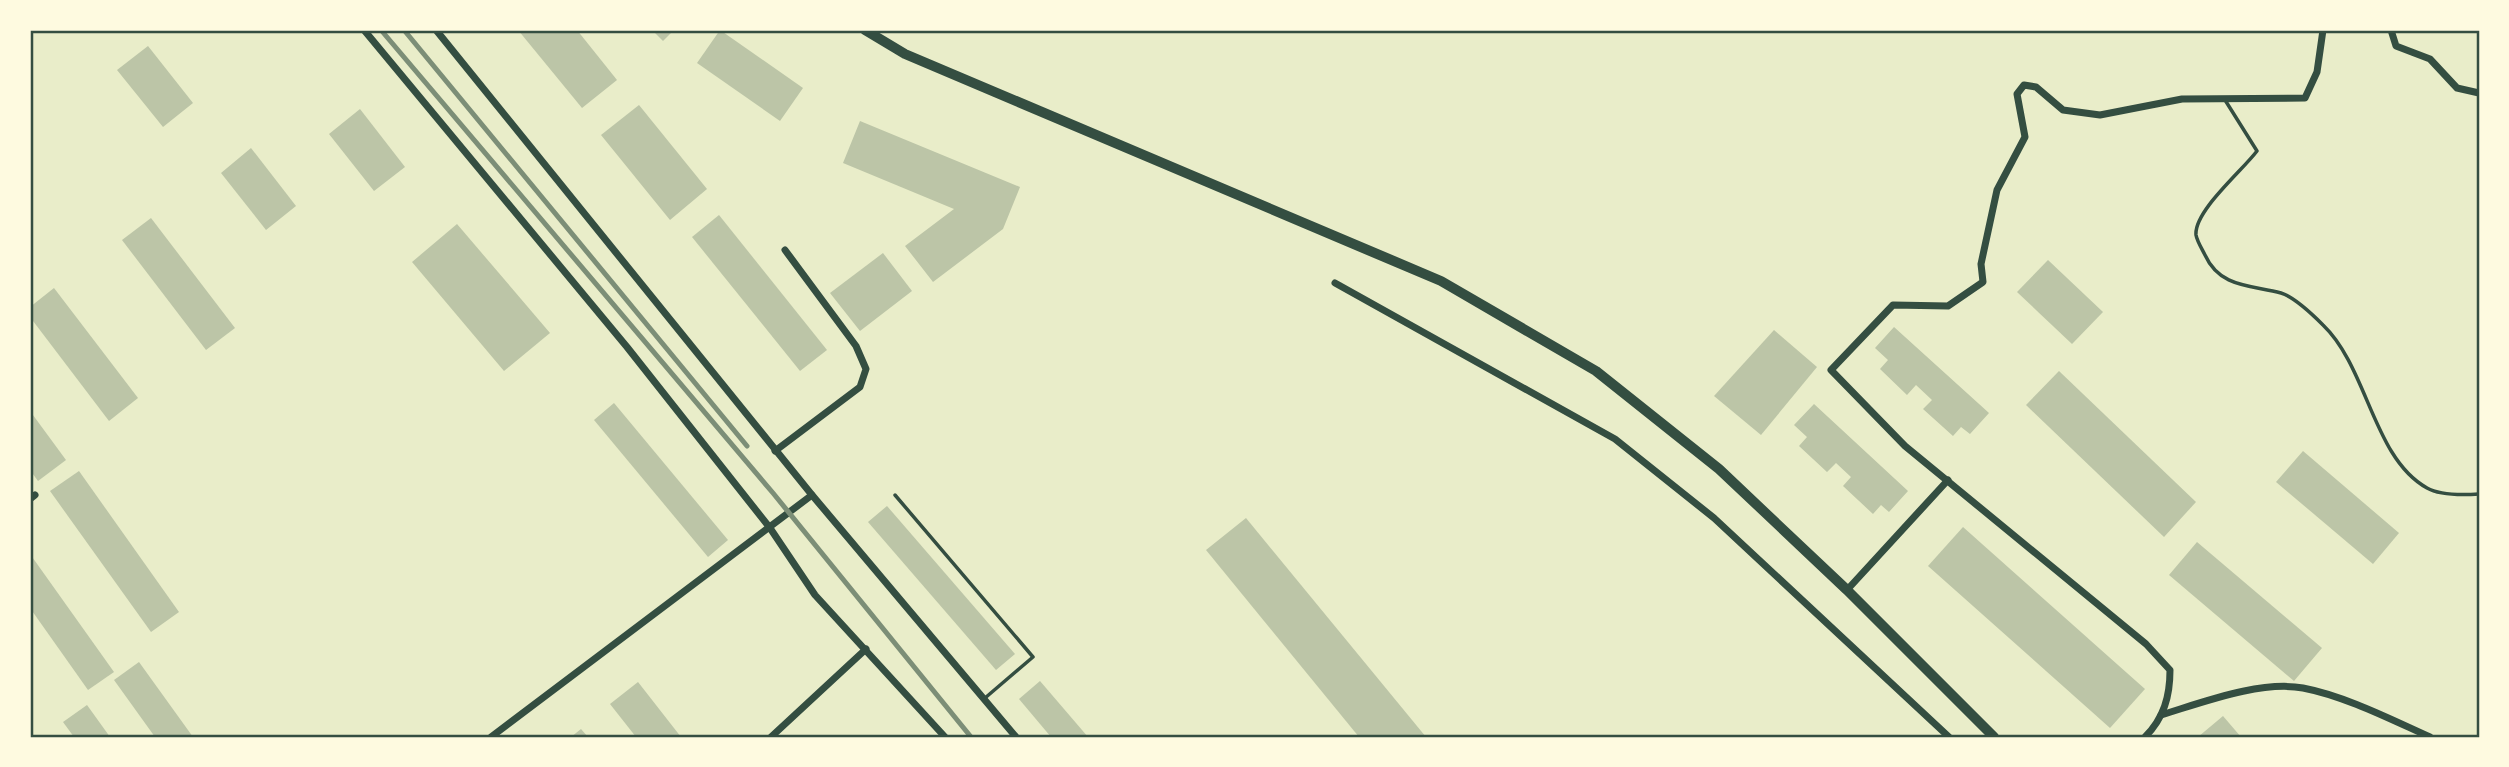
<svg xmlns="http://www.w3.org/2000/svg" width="2509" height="767" viewBox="0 0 2509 767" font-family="Figtree,sans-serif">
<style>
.building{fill:#bcc5a7}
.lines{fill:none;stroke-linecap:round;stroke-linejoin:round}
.service{stroke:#344e41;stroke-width:3.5}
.minor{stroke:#344e41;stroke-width:7}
.secondary{stroke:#344e41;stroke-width:10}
.rail{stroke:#7c8e77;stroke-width:5}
.neatline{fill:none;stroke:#344e41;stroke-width:2.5}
</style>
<rect width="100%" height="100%" fill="#e9edc9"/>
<g class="building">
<polygon points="518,30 577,30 617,80 582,108"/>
<polygon points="652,30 674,30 663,41"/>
<polygon points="720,30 803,88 780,121 697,63"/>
<polygon points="148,46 193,103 163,127 117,70"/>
<polygon points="639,105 707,189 670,220 601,135"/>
<polygon points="360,109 405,167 374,191 329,134"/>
<polygon points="860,121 1020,187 1003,229 933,282 905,246 954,209 843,163"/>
<polygon points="251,148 296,206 266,230 221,173"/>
<polygon points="719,215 827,350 800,371 692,237"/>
<polygon points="151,218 235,328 206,350 122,240"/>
<polygon points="457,224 550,333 504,371 412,262"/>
<polygon points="883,253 912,291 860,331 830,293"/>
<polygon points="2048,260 2103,312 2072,344 2017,292"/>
<polygon points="54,288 138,398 109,421 30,317 30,307"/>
<polygon points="1894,327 1989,413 1970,434 1961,427 1953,436 1923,409 1932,400 1916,385 1907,395 1880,369 1888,360 1875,348"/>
<polygon points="1774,330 1817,367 1761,435 1714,396"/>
<polygon points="2059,371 2196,502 2164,537 2026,405"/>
<polygon points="614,403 728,540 708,557 594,420"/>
<polygon points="1814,404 1908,491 1889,512 1881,505 1873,514 1843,486 1851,477 1836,463 1827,472 1799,446 1807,437 1794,425"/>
<polygon points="30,411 66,460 38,481 30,470"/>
<polygon points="2303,451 2399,533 2373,564 2276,482"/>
<polygon points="79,471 179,612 151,632 50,491"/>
<polygon points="887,506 1015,654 996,670 868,522"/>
<polygon points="1246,518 1426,737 1359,737 1206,550"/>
<polygon points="1963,527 2145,689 2110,728 1928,566"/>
<polygon points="2197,542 2322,648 2294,681 2169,575"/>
<polygon points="30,554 114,672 88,690 30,608"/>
<polygon points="139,662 193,737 155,737 114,680"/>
<polygon points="1040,681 1088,737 1051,737 1019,699"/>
<polygon points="638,682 681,737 636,737 610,704"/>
<polygon points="87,705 110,737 74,737 63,722"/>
<polygon points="2223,716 2241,737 2198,737"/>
<polygon points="581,729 588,737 571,737"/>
</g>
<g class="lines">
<g class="service">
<path d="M 2225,100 L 2257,151 C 2242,171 2194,211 2196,235 C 2197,241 2202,249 2205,255 C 2220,288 2251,285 2281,293 C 2294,297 2313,315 2323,325 C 2368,368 2373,458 2427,488 C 2441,496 2464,495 2479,494"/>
<polyline points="895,495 1033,657 985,698"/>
</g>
<g class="minor">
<polyline points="364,30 627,347 770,528 815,595 945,737"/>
<polyline points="436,30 812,495 1016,737"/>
<polyline points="2391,30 2396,46 2430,59 2457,88 2479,93"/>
<polyline points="1335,283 1615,439 1714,518 1949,737"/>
<polyline points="775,451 860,387 866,369 856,346 785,250"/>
<polyline points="30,499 35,495"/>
<polyline points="1847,590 1948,480"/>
<path d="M 2161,715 C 2201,703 2261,680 2303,688 C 2345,696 2392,720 2430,737"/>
<polyline points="491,737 812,495"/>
<polyline points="771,737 866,649"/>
<path d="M 2145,737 C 2164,718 2170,696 2170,670 L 2146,644 L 1905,446 L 1831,370 L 1893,305 L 1948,306 L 1983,282 L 1981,264 L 1997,190 L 2025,137 L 2017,94 L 2024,85 L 2036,87 L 2063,110 L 2100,115 L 2182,99 L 2305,98 L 2317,72 L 2323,30"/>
</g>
<polyline class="secondary" points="865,30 905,54 1441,281 1596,371 1719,469 1847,590 1994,737"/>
<g class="rail">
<polyline points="381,30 773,493 971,737"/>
<polyline points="404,30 747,446"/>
</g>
</g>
<rect width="2509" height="767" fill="none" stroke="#fefae0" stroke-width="63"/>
<rect x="32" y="32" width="2446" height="704" class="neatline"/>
</svg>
